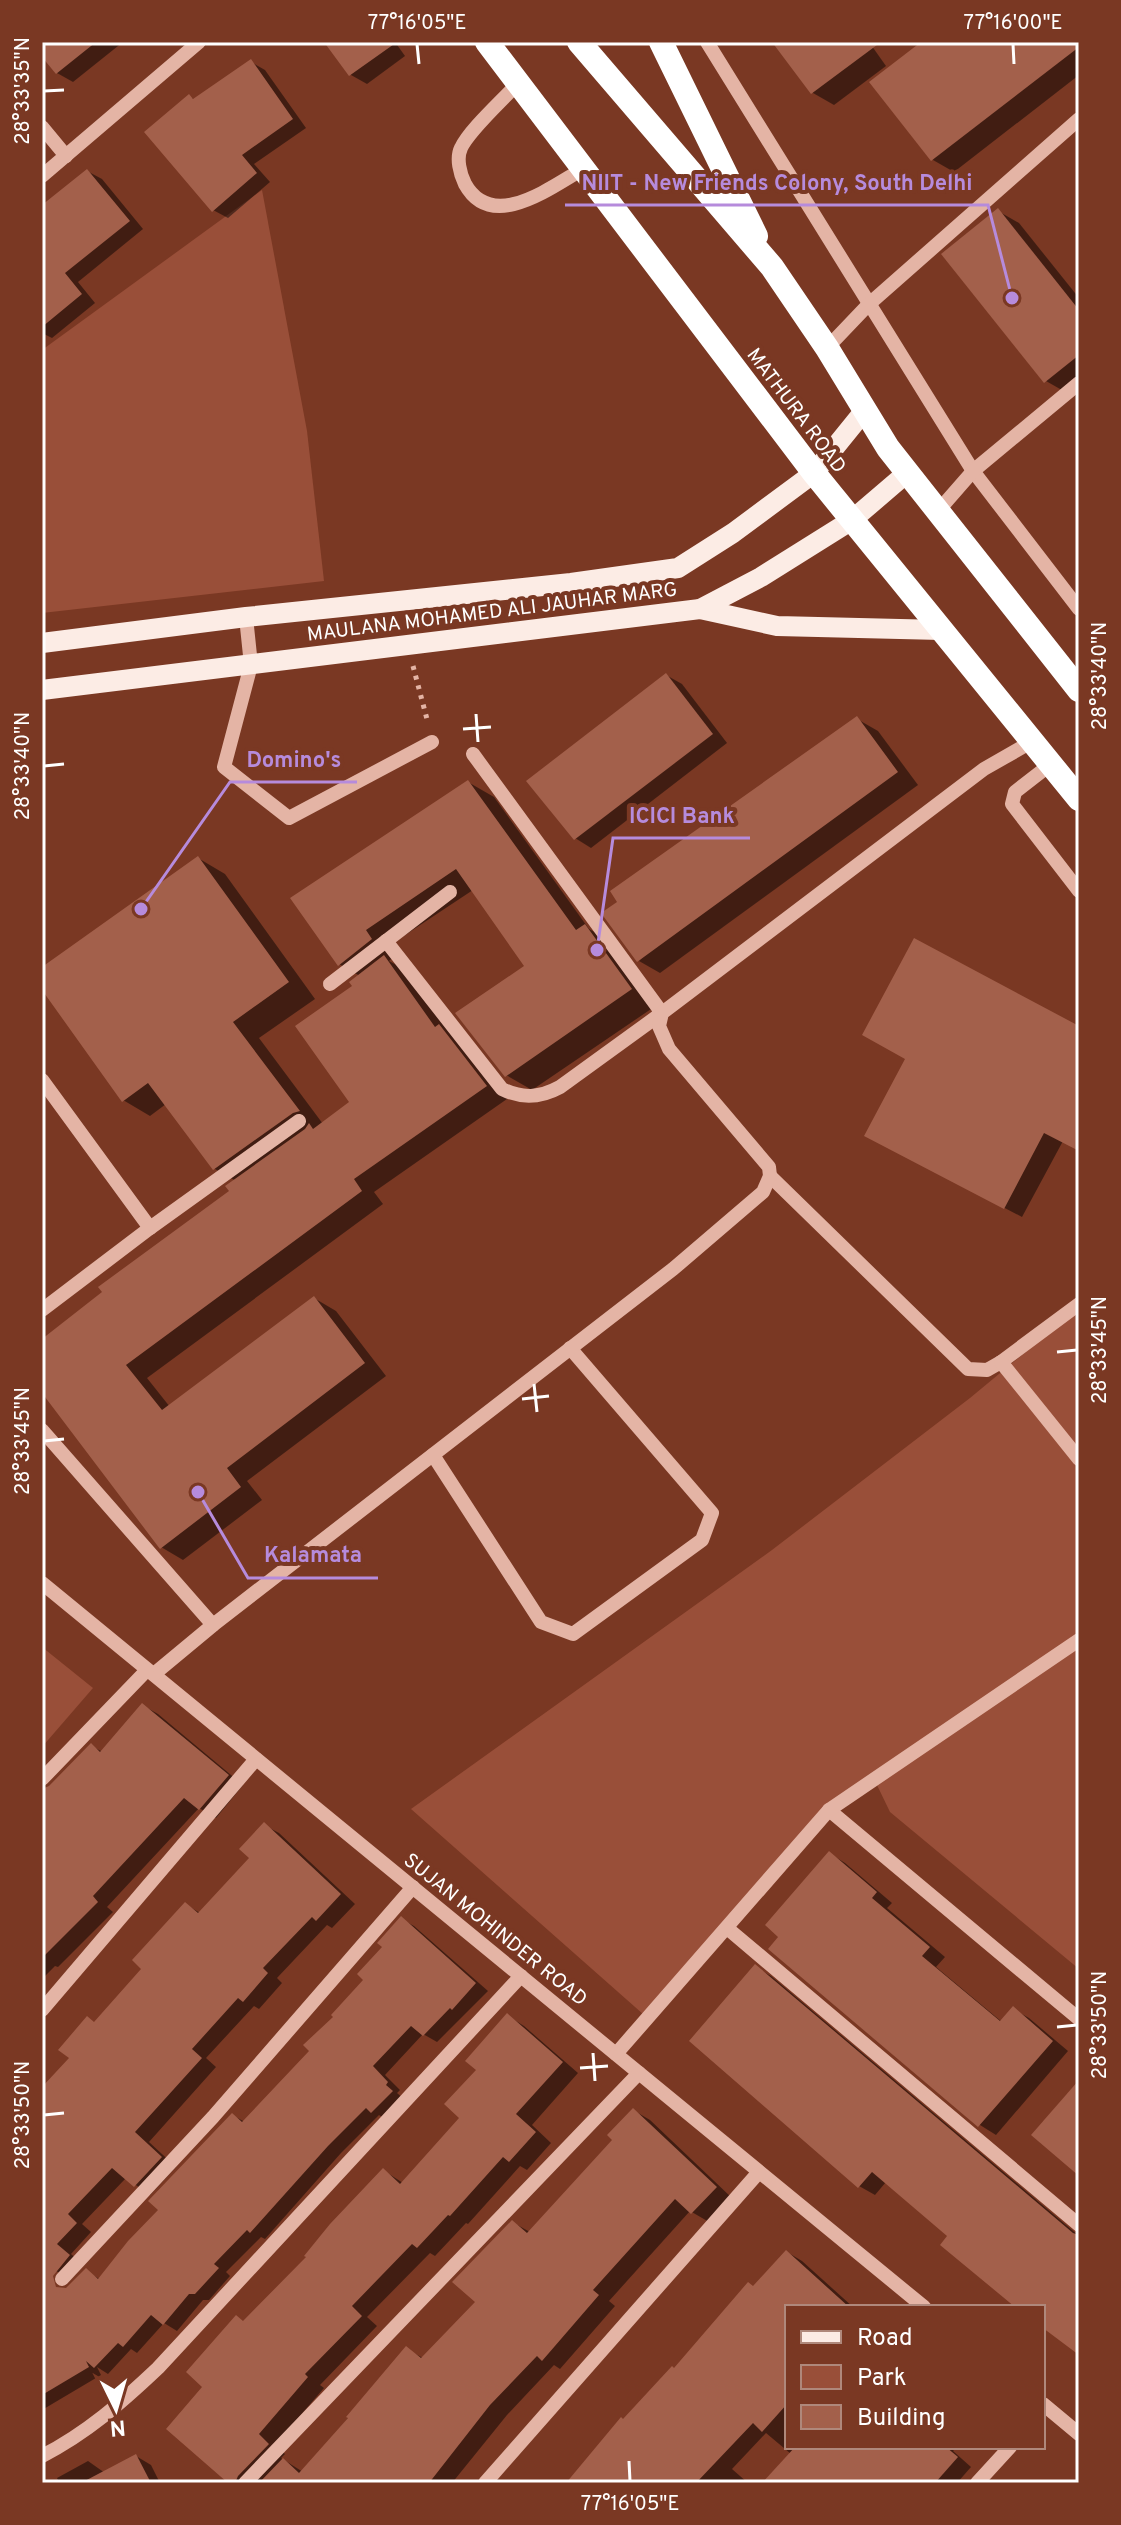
<svg xmlns="http://www.w3.org/2000/svg" width="1121" height="2525" viewBox="0 0 1121 2525" font-family="Overpass,sans-serif">
<style>
.green{fill:#994f39}
.shadow{fill:#0007}
.building{fill:#a3604b}
.lines{fill:none;stroke-linecap:round;stroke-linejoin:round}
.path{stroke:#e4b4a5;stroke-width:5;stroke-dasharray:4 6;stroke-linecap:butt}
.minor{stroke:#e4b4a5;stroke-width:14}
.major{stroke:#fcece5;stroke-width:20}
.highway{stroke:#fff;stroke-width:24}
.ticks{fill:none;stroke:#fff;stroke-width:3}
.labels{text-anchor:middle;stroke-width:8;stroke-linejoin:round;paint-order:stroke}
.street-label{font-size:20px;fill:#fff;stroke:#7a3823}
.leader{fill:none;stroke:#b68bdc;stroke-width:3}
.callout-dot{fill:#b68bdc;stroke:#7a3823;stroke-width:3}
.callout-label{font-size:22px;text-anchor:middle;font-weight:bold;fill:#b68bdc;stroke:#7a3823;stroke-width:8;stroke-linejoin:round;paint-order:stroke}
.neatline{fill:none;stroke:#fff;stroke-width:3}
.ticks-label{font-size:20px;text-anchor:middle;fill:#fff}
</style>
<rect width="100%" height="100%" fill="#7a3823"/>
<g class="green">
<polygon points="262,190 307,431 324,581 42,613 42,350"/>
<polygon points="1079,1308 1079,1969 890,1812 876,1783 826,1819 652,2022 411,1809 772,1550 970,1398"/>
<polygon points="42,1647 93,1688 42,1747"/>
</g>
<g class="shadow">
<polygon points="42,42 123,42 73,82 57,73 42,54"/>
<polygon points="327,42 395,42 405,56 367,84 351,75"/>
<polygon points="775,42 869,42 886,66 834,105 813,93"/>
<polygon points="924,42 1079,42 1079,75 954,172 933,160 872,83"/>
<polygon points="251,62 265,70 306,128 254,164 270,182 228,218 213,210 189,97 196,100"/>
<polygon points="87,171 102,179 143,229 78,282 95,303 52,338 42,333 42,208"/>
<polygon points="998,211 1019,223 1079,298 1079,384 1067,393 1046,381"/>
<polygon points="666,675 682,684 727,743 591,848 575,838"/>
<polygon points="857,719 878,731 918,785 660,973 639,961"/>
<polygon points="468,782 494,797 589,929 611,941 657,1005 532,1090 506,1075 527,966 473,890 390,945 397,954 389,961 406,970 507,1099 374,1192 383,1204 147,1378 170,1407 314,1298 336,1311 386,1376 247,1481 262,1500 183,1560 161,1547 42,1390 42,1342 232,1191 236,1181 215,1169 166,1104 150,1116 123,1100 42,987 42,970 198,858 225,874 315,999 259,1038 323,1124 352,1103 354,986 360,976 339,964"/>
<polygon points="1079,1028 1079,1150 1063,1141 1022,1217 885,1145"/>
<polygon points="142,1705 158,1714 243,1785 216,1818 199,1808 107,1907 113,1912 58,1967 55,1966 42,1979 42,1792 50,1788 91,1746 103,1752"/>
<polygon points="264,1825 279,1833 355,1904 332,1928 327,1925 277,1978 282,1983 259,2009 254,2006 206,2058 216,2067 149,2142 176,2167 150,2195 126,2178 82,2224 91,2232 71,2254 84,2265 71,2279 56,2271 42,2258 42,2090 72,2058 95,2023 144,1969 185,1904 200,1913 252,1858"/>
<polygon points="829,1853 845,1863 892,1903 887,1908 945,1957 936,1967 1002,2022 1013,2009 1029,2018 1068,2051 996,2135 980,2125 771,1949"/>
<polygon points="401,1919 414,1926 488,1991 437,2042 423,2034 385,2075 400,2090 397,2093 404,2099 385,2119 379,2115 341,2153 265,2239 261,2237 226,2272 230,2276 209,2300 203,2300 177,2331 164,2323 137,2353 131,2349 108,2374 97,2367 101,2375 42,2410 42,2301 66,2290 86,2271 101,2280 161,2209 232,2115 245,2122 312,2051 336,2016 366,1980"/>
<polygon points="755,1967 771,1976 1079,2236 1079,2353 1043,2327 1043,2307 1018,2307 950,2236 886,2182 875,2195 859,2186"/>
<polygon points="508,2016 524,2026 578,2073 532,2125 551,2143 527,2170 520,2166 468,2224 466,2223 435,2256 430,2253 367,2317 377,2326 320,2385 324,2388 275,2445 285,2454 281,2458 303,2472 406,2349 423,2358 478,2302 512,2222 530,2232 615,2140 633,2110 650,2120 732,2198 709,2222 690,2211 609,2301 615,2306 560,2369 554,2365 507,2415 452,2483 231,2483 205,2387 245,2322 308,2257 383,2170 403,2183 462,2118 478,2070"/>
<polygon points="787,2252 802,2261 853,2307 787,2307 787,2447 957,2447 953,2451 971,2467 957,2483 764,2483 791,2454 766,2433 732,2469 748,2483 574,2483 624,2421"/>
<polygon points="136,2456 151,2465 160,2483 57,2483 59,2482 57,2478 88,2461 105,2473"/>
</g>
<g class="building">
<polygon points="42,42 96,42 56,74 42,57"/>
<polygon points="324,42 397,42 349,76"/>
<polygon points="772,42 881,42 811,94"/>
<polygon points="921,42 1079,42 1079,47 931,161 869,82"/>
<polygon points="251,59 293,119 242,155 257,173 212,212 144,132 189,94 193,99"/>
<polygon points="87,169 130,221 65,273 82,294 42,327 42,205"/>
<polygon points="998,208 1079,310 1079,355 1044,383 941,254"/>
<polygon points="666,673 713,734 574,840 526,781"/>
<polygon points="857,716 898,772 637,962 601,913 617,902 610,891"/>
<polygon points="468,780 576,930 585,924 632,989 505,1077 455,1013 524,966 456,869 366,930 372,939 338,966 290,898"/>
<polygon points="198,856 289,982 233,1022 300,1111 293,1113 213,1170 148,1083 122,1102 42,990 42,967"/>
<polygon points="914,938 1079,1026 1079,1151 1044,1133 1004,1209 864,1136 905,1059 862,1035"/>
<polygon points="384,955 435,1027 439,1024 487,1086 354,1179 362,1191 126,1365 162,1410 314,1296 365,1363 227,1468 241,1487 160,1549 42,1393 42,1339 102,1292 98,1287 229,1191 225,1186 305,1129 309,1123 313,1129 349,1102 295,1026 352,986 349,982"/>
<polygon points="142,1703 229,1775 199,1810 184,1798 93,1896 98,1902 42,1958 42,1789 49,1786 91,1743 100,1752"/>
<polygon points="264,1822 341,1894 316,1921 312,1917 263,1968 268,1973 243,2002 238,1998 192,2049 202,2058 135,2132 162,2157 134,2187 112,2168 68,2214 77,2223 57,2244 70,2255 53,2276 56,2287 66,2288 86,2268 98,2279 128,2241 158,2210 148,2201 232,2113 242,2122 309,2051 303,2045 333,2017 331,2015 363,1980 357,1974 382,1947 377,1943 401,1916 476,1983 452,2010 450,2008 423,2036 411,2026 373,2066 388,2082 386,2085 393,2091 371,2113 366,2108 328,2146 250,2233 247,2230 214,2264 219,2268 195,2294 189,2294 163,2325 151,2315 123,2347 118,2343 94,2368 86,2361 89,2367 42,2395 42,2087 69,2058 58,2050 87,2016 94,2022 141,1969 132,1960 185,1902 198,1913 249,1858 239,1849"/>
<polygon points="829,1851 877,1892 872,1898 930,1947 922,1956 1000,2021 1013,2006 1053,2041 978,2127 768,1949 778,1937 765,1925"/>
<polygon points="755,1964 1073,2233 1079,2235 1079,2355 1043,2328 1043,2307 1015,2307 940,2245 947,2236 872,2172 858,2188 689,2041"/>
<polygon points="507,2013 563,2062 516,2114 536,2132 509,2162 503,2157 450,2216 448,2215 417,2248 412,2244 352,2306 362,2316 305,2374 308,2377 259,2434 269,2444 238,2476 235,2483 228,2483 166,2429 202,2387 186,2372 236,2315 243,2321 306,2257 304,2256 330,2224 383,2168 400,2184 459,2118 444,2104 476,2070 465,2061"/>
<polygon points="1079,2080 1079,2176 1031,2135"/>
<polygon points="633,2108 717,2187 691,2214 675,2199 593,2290 599,2295 542,2361 537,2356 490,2405 429,2483 259,2483 283,2458 299,2473 348,2418 346,2417 406,2346 421,2358 475,2302 452,2282 512,2220 527,2233 612,2140 607,2135"/>
<polygon points="786,2250 849,2307 787,2307 787,2404 762,2432 753,2423 696,2483 566,2483 621,2417 623,2419 672,2366 674,2368 748,2282 753,2286"/>
<polygon points="795,2447 946,2447 958,2457 935,2483 762,2483"/>
<polygon points="136,2454 151,2483 81,2483"/>
</g>
<g class="lines">
<polyline class="path" points="413,666 428,723"/>
<g class="minor">
<polyline points="707,42 973,471 1079,609"/>
<path d="M 518,83 C 504,99 469,130 461,148 C 456,158 460,174 465,184 C 492,233 551,187 583,169"/>
<polyline points="42,127 66,156"/>
<polyline points="42,176 199,42"/>
<polyline points="827,348 868,305 1079,119"/>
<polyline points="938,511 973,471 1079,383"/>
<polyline points="246,617 251,665 224,767 289,818 432,742"/>
<polyline points="1051,764 1015,792 1012,804 1079,891"/>
<path d="M 386,941 L 502,1089 C 522,1099 540,1098 560,1087 L 662,1013 L 473,754"/>
<polyline points="330,984 450,892"/>
<polyline points="42,1080 150,1228"/>
<polyline points="770,1176 968,1369 987,1370 1001,1362 1079,1304"/>
<polyline points="42,1310 150,1228 299,1121"/>
<polyline points="1001,1362 1079,1459"/>
<polyline points="42,1430 213,1625"/>
<polyline points="433,1455 541,1622 573,1634 702,1540 712,1513 570,1348"/>
<polyline points="42,1583 924,2307"/>
<polyline points="154,1674 213,1625 673,1269 763,1192 770,1176 769,1167 669,1049 659,1026 662,1013 984,769 1033,741"/>
<polyline points="42,1779 147,1670"/>
<polyline points="829,1810 1079,2019"/>
<polyline points="727,1928 1079,2225"/>
<polyline points="42,2010 256,1759"/>
<polyline points="616,2054 829,1810 1079,1640"/>
<polyline points="62,2279 213,2117 413,1887"/>
<polyline points="1043,2404 1079,2434"/>
<path d="M 42,2456 C 87,2433 122,2402 158,2368 L 521,1976"/>
<polyline points="245,2483 639,2073"/>
<polyline points="485,2483 759,2172"/>
<polyline points="977,2483 1010,2447"/>
</g>
<g class="major">
<polyline points="700,609 777,626 941,630"/>
<polyline points="42,643 246,617 571,583 678,568 733,533 814,473 865,410"/>
<polyline points="42,690 700,609 761,577 852,520 908,472"/>
</g>
<g class="highway">
<polyline points="487,42 814,473 1079,799"/>
<polyline points="579,42 772,267 827,348 888,448 1079,690"/>
<polyline points="661,42 756,236"/>
</g>
</g>
<path class="ticks" d="M 417,44 L 419,64M 1013,44 L 1014,64M 44,91 L 64,90M 1057,677 L 1077,676M 476,714 L 478,742M 463,729 L 491,727M 44,766 L 64,764M 1057,1352 L 1077,1350M 534,1384 L 537,1412M 522,1399 L 549,1396M 44,1441 L 64,1439M 1057,2027 L 1077,2025M 593,2053 L 595,2081M 580,2068 L 608,2066M 44,2115 L 64,2113M 629,2461 L 630,2481"/>
<g class="labels">
<g class="street-label">
<text transform="translate(797 410) rotate(53)" y="7">MATHURA ROAD</text>
<text transform="translate(492 611) rotate(-7)" y="7">MAULANA MOHAMED ALI JAUHAR MARG</text>
<text transform="translate(496 1929) rotate(39)" y="7">SUJAN MOHINDER ROAD</text>
</g>
</g>
<path class="leader" d="M1012 298L988 205H565M141 909L230 782H357M597 950L613 838H750M198 1492L248 1578H378"/>
<g class="callout-dot">
<circle cx="1012" cy="298" r="8"/>
<circle cx="141" cy="909" r="8"/>
<circle cx="597" cy="950" r="8"/>
<circle cx="198" cy="1492" r="8"/>
</g>
<g class="callout-label">
<text x="777" y="190">NIIT - New Friends Colony, South Delhi</text>
<text x="294" y="767">Domino's</text>
<text x="682" y="823">ICICI Bank</text>
<text x="313" y="1562">Kalamata</text>
</g>
<rect width="1121" height="2525" fill="none" stroke="#7a3823" stroke-width="88"/>
<rect x="785" y="2305" width="260" height="144" fill="#7a3823" stroke="#af887b" stroke-width="2"/>
<rect x="801" y="2331" width="40" height="12" fill="#fcece5" stroke="#af887b" stroke-width="2"/>
<text x="857" y="2345" font-size="24" fill="#ffffff">Road</text>
<rect x="801" y="2365" width="40" height="24" fill="#994f39" stroke="#af887b" stroke-width="2"/>
<text x="857" y="2385" font-size="24" fill="#ffffff">Park</text>
<rect x="801" y="2405" width="40" height="24" fill="#a3604b" stroke="#af887b" stroke-width="2"/>
<text x="857" y="2425" font-size="24" fill="#ffffff">Building</text>
<g transform="translate(116 2409) rotate(175)" stroke="#7a3823" stroke-width="6" paint-order="stroke">
<path d="M0-6L14 30L0 20L-14 30Z" fill="#ffffff"/>
<text y="-12" font-size="22" font-weight="bold" text-anchor="middle" fill="#ffffff">N</text>
</g>
<rect x="44" y="44" width="1033" height="2437" class="neatline"/>
<g class="ticks-label">
<text x="417" y="29">77°16'05"E</text>
<text x="1013" y="29">77°16'00"E</text>
<text transform="translate(22 91) rotate(-90)" y="7">28°33'35"N</text>
<text transform="translate(1099 676) rotate(-90)" y="7">28°33'40"N</text>
<text transform="translate(22 766) rotate(-90)" y="7">28°33'40"N</text>
<text transform="translate(1099 1350) rotate(-90)" y="7">28°33'45"N</text>
<text transform="translate(22 1441) rotate(-90)" y="7">28°33'45"N</text>
<text transform="translate(1099 2025) rotate(-90)" y="7">28°33'50"N</text>
<text transform="translate(22 2115) rotate(-90)" y="7">28°33'50"N</text>
<text x="630" y="2510">77°16'05"E</text>
</g>
</svg>
